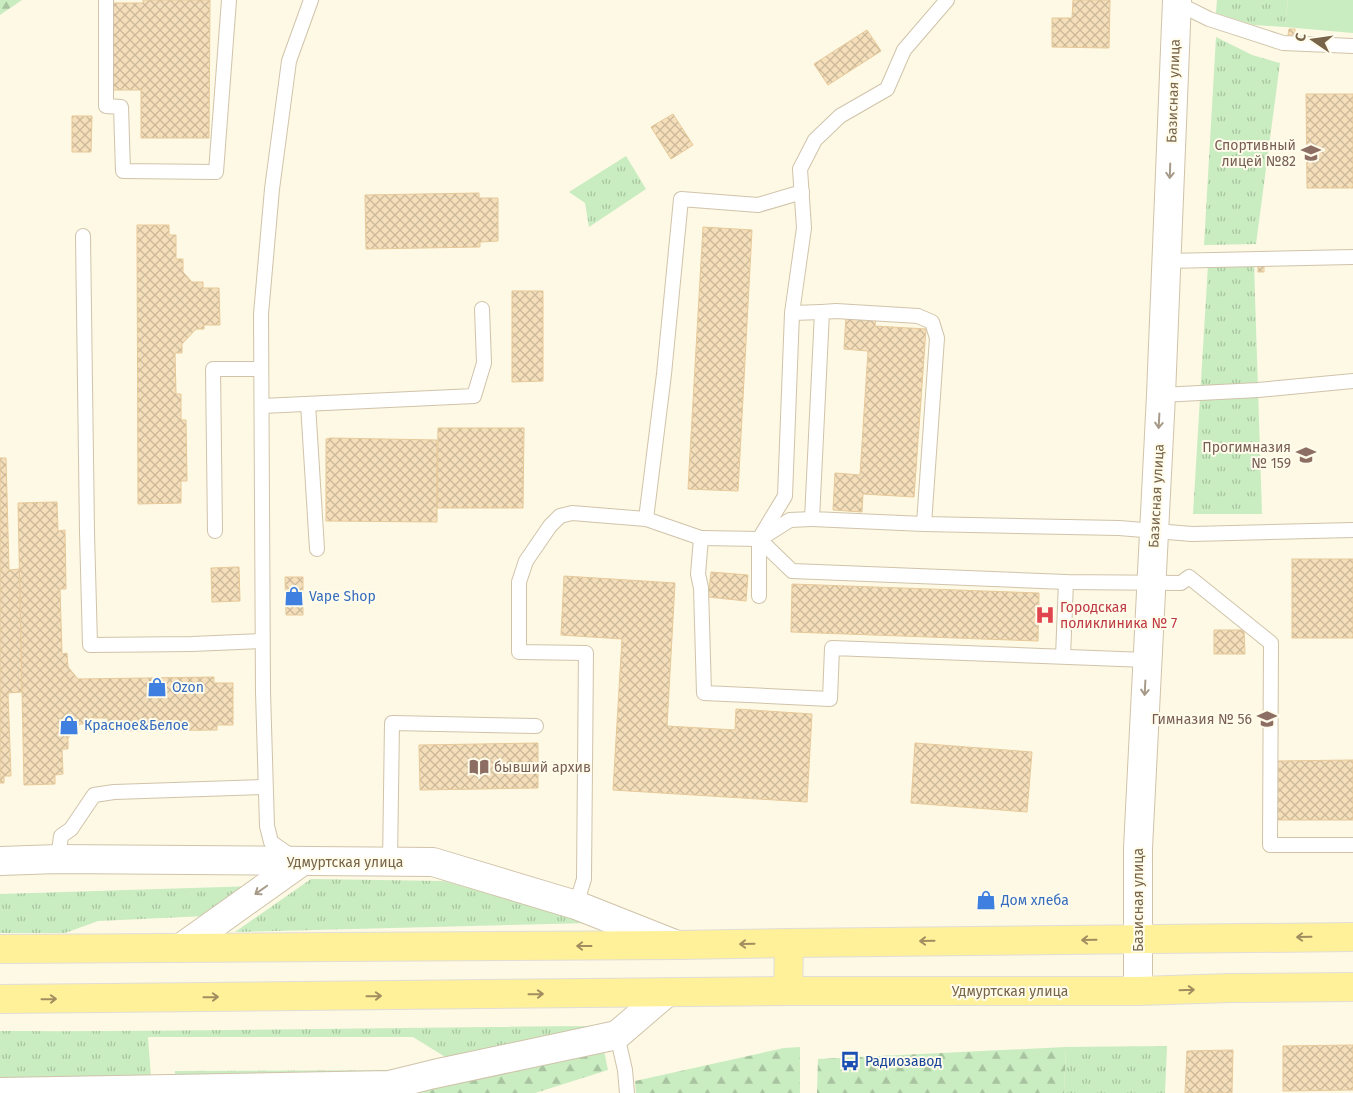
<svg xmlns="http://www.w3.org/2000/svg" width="1353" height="1093" viewBox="0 0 1353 1093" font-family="'Fira Sans',sans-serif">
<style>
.grass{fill:url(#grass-tufts)}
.forest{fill:url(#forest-firs)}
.garden{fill:#c9ecc1}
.building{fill:url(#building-cross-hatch);stroke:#e8c999}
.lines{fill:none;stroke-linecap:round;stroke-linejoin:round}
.lane-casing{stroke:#d0c3aa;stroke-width:16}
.street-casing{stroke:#d0c3aa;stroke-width:30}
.primary-casing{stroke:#e1ddd7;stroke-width:30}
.lane{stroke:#fff;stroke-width:14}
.street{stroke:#fff;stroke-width:28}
.primary{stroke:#fff199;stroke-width:28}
.oneway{stroke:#a79a88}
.oneway2{stroke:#a08e60}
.labels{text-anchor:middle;stroke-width:4;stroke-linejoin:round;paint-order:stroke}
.street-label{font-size:14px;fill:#786448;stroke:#fffceb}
.education-label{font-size:14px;fill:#785e54;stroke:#fffceb;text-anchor:end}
.shop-label{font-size:14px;fill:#366cbe;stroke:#fffceb;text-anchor:start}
.health-label{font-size:14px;fill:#be3a42;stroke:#fffceb;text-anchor:start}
.transit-label{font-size:14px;fill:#164399;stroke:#fffceb;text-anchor:start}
</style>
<defs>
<pattern id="grass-tufts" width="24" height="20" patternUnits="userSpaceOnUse" patternTransform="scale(1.25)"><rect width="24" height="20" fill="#c9ecc1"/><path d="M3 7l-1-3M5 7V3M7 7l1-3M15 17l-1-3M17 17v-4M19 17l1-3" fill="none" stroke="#a8c39f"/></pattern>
<pattern id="forest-firs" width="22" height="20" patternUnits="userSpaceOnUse" patternTransform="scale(1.25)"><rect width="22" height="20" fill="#c9ecc1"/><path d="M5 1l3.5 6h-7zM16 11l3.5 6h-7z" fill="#a8c39f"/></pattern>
<pattern id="building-cross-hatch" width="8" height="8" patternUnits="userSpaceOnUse" patternTransform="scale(1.25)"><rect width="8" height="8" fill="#f4dfba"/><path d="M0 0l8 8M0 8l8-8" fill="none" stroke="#cab899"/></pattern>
</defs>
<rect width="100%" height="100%" fill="#fdf9e4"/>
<g class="grass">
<polygon points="1217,0 1288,0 1285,27 1254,25 1216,13"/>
<polygon points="1216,37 1252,55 1280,63 1256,244 1204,245"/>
<polygon points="626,156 646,189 589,227 585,203 569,192"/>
<polygon points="1208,265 1254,265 1262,514 1193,514"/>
<polygon points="311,879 444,881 589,923 235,932"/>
<polygon points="256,886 206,916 98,921 65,933 0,933 0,894"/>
<path d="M 601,1026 L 455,1063 L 413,1037 L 148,1037 L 151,1077 L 0,1080 L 0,1031 C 200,1032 401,1027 601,1026 Z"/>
<polygon points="1167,1046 1165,1093 1064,1093 1066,1047"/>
<polygon points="409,1070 409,1075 175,1080 175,1071"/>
</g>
<g class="forest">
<polygon points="0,0 22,0 0,15"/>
<polygon points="800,1047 800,1093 636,1093 635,1081 784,1048"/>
<polygon points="1066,1047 1064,1093 817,1093 818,1059"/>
<polygon points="604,1051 608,1070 535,1093 358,1093"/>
</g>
<polygon class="garden" points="1288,0 1353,0 1353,33 1285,27"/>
<g class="building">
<polygon points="143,0 210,0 209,138 141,138 141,90 111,90 112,3 143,3"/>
<polygon points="1073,0 1110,0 1109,48 1052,47 1052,18 1072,18"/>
<polygon points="1289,29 1295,29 1295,35 1288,35"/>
<polygon points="867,30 881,51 828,85 814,64"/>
<polygon points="1306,94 1353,94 1353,188 1307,188"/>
<polygon points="673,114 693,145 671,159 651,127"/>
<polygon points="72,116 92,116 91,152 72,152"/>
<polygon points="479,193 479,198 498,198 498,241 480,242 480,247 366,249 365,195"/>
<polygon points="137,225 169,225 169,235 176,235 176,259 183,259 183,272 192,282 203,282 203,288 219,288 220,325 204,325 204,329 196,329 182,344 182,353 175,353 176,394 181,394 181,420 186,420 187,481 181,481 181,503 138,504"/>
<polygon points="703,227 752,230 738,491 688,489"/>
<polygon points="1264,265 1264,272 1258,272 1258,266"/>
<polygon points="512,291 543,291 543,381 512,382"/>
<polygon points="846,315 876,317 875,326 926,329 914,497 863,494 862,512 833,510 835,473 860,475 868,351 844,349"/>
<polygon points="438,428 524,428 523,508 437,508"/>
<polygon points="331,438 437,440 437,522 326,521 326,439"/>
<polygon points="0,458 6,458 9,570 20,569 22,692 8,693 11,776 4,776 4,783 0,783"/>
<polygon points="57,502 58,531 65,530 66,589 60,589 62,654 67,653 68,667 78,679 214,677 214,683 233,683 233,725 217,725 217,730 108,731 108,718 90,718 90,724 80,724 68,738 68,749 62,749 63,774 55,775 55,784 24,785 18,503"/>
<rect x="1292" y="559" width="61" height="79"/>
<polygon points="239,567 240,601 212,602 211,568"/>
<polygon points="711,572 748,575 746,601 708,597"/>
<polygon points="564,576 675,583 667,726 735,730 736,709 812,714 807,802 613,790 622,639 561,635"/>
<polygon points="285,577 303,577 303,615 286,615"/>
<polygon points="792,584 1039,593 1038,641 791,632"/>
<polygon points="1214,630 1244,630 1245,654 1214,654"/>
<polygon points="538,743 538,788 420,790 419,745"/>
<polygon points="915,743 1032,752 1027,812 911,803"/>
<polygon points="1353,760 1353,820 1276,820 1276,761"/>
<polygon points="1353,1045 1353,1090 1283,1091 1283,1046"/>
<polygon points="1233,1050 1232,1093 1185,1093 1187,1051"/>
</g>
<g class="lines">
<defs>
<g id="lane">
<polyline points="106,0 106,106 121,107 123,171 216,172 229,0"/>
<polyline points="1177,3 1209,19 1283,43 1353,46"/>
<polyline points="83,236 87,532 90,645 192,644 262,641"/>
<polyline points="1166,261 1353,257"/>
<polyline points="792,313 822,312"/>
<polyline points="1161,395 1258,390 1353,381"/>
<polyline points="308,404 317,549"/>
<polyline points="262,406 474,396 484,363 482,309"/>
<polyline points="646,519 664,374 681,199 758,205 802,192"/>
<polyline points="924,524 812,519 822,312 836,311 918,316 932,322 937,338 924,524 1119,528 1192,534 1353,530"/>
<polyline points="215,531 213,369 261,369"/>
<polyline points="763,537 790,520 812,519"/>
<polyline points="701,538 759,539 792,571 1066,582 1181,583 1189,577 1271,643 1270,845 1353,845"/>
<polyline points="759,596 759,539 785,496 792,313 804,228 800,169 815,140 840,116 887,89 904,50 947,0"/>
<polyline points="1063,656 1066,582"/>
<polyline points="294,858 271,842 267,826 263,692 261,314 272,189 289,61 311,0"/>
<polyline points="58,859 61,836 71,829 94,795 114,792 265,787"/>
<polyline points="390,862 392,723 536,726"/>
<polyline points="576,905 584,879 586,653 519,652 519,582 526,561 550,526 560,516 572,513 646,519 701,538 698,574 701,588 704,693 830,699 832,648 1146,660"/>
<polyline points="617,1035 625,1070 627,1093"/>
</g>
<g id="street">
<polyline points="0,861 58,859 433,862 576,905 677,945"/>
<polyline points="182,947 301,862"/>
<polyline points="1138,991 1138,848 1161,395 1177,0"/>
<polyline points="0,1092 389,1085 434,1074 617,1035 666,993"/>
</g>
<g id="primary">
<polyline points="0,949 677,945 789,943 1353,937"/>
<polyline points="788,991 789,943"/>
<polyline points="0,999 788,991 1138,991 1231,988 1353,987"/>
</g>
</defs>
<use href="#lane" class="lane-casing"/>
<use href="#street" class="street-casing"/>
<use href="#primary" class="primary-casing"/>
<use href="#lane" class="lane"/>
<use href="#street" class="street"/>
<use href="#primary" class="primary"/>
</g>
<defs><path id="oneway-shaft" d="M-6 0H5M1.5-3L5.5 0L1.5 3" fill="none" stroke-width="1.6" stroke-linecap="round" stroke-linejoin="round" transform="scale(1.25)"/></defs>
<g class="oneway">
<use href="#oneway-shaft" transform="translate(1170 171) rotate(92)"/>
<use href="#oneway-shaft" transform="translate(1159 421) rotate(93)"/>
<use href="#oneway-shaft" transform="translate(1145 688) rotate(93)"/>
<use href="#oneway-shaft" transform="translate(261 890) rotate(145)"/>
</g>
<g class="oneway2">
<use href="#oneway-shaft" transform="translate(1304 937) rotate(179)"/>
<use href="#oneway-shaft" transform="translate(1089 940) rotate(179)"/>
<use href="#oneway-shaft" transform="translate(927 941) rotate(179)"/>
<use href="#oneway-shaft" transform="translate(747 944) rotate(179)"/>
<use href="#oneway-shaft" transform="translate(584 946) rotate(180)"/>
<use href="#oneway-shaft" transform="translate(1187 990) rotate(-2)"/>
<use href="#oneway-shaft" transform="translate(536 994) rotate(-1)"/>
<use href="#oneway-shaft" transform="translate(374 996) rotate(-1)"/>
<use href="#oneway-shaft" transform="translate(211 997) rotate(-1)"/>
<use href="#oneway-shaft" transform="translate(49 999) rotate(-1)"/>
</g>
<defs>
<symbol id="school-bare" viewBox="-9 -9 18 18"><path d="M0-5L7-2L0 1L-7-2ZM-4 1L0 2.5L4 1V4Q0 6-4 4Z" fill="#8d6e63" stroke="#fffceb" stroke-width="2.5" paint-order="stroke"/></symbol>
<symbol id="shop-bare" viewBox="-9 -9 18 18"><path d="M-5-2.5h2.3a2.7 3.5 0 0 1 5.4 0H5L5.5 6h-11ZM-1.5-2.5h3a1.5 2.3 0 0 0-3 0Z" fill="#3f7fe0" stroke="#fffceb" stroke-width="2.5" paint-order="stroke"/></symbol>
<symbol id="hospital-bare" viewBox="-9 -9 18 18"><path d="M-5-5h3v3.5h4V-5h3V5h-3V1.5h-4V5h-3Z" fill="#e0444e" stroke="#fffceb" stroke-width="2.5" paint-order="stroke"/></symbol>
<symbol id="library-bare" viewBox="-9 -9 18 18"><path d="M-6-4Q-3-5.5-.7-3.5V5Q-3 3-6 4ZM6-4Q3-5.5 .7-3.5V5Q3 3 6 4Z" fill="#8d6e63" stroke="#fffceb" stroke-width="2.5" paint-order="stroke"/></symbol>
<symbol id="bus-bare" viewBox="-9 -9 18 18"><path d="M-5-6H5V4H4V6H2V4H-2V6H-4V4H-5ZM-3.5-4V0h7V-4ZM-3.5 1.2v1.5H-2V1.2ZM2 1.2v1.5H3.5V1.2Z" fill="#1a4fb4" stroke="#fffceb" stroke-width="2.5" paint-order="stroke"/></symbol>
</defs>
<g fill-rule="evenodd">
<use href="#school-bare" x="1297" y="139" width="28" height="28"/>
<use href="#school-bare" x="1292" y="441" width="28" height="28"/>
<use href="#shop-bare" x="280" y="582" width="28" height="28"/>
<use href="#hospital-bare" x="1031" y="601" width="28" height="28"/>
<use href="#shop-bare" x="143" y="673" width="28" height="28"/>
<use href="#school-bare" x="1253" y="705" width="28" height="28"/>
<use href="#shop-bare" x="55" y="711" width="28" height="28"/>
<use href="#library-bare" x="465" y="753" width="28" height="28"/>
<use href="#shop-bare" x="972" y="886" width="28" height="28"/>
<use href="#bus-bare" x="836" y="1047" width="28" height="28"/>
</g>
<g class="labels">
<g class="street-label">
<text transform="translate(1173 91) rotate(-88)" y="5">Базисная улица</text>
<text transform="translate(1156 496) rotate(-87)" y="5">Базисная улица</text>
<text x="345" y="867">Удмуртская улица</text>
<text transform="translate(1138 900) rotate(-90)" y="5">Базисная улица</text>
<text x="1010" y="996">Удмуртская улица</text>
</g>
<g class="education-label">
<text x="1296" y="150">Спортивный<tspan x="1296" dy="16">лицей №82</tspan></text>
<text x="1291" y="452">Прогимназия<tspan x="1291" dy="16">№ 159</tspan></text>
<text x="1252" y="724">Гимназия № 56</text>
<text x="494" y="772" text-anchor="start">бывший архив</text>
</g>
<g class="shop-label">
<text x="309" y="601">Vape Shop</text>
<text x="172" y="692">Ozon</text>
<text x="84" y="730">Красное&amp;Белое</text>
<text x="1001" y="905">Дом хлеба</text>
</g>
<g class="health-label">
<text x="1060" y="612">Городская<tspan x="1060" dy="16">поликлиника № 7</tspan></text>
</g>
<g class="transit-label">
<text x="865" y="1066">Радиозавод</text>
</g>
</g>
<g transform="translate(1313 40) rotate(283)" stroke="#fffceb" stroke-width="4" paint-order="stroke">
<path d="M0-4L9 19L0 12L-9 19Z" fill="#786448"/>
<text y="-8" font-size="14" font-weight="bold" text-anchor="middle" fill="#786448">С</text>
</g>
</svg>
